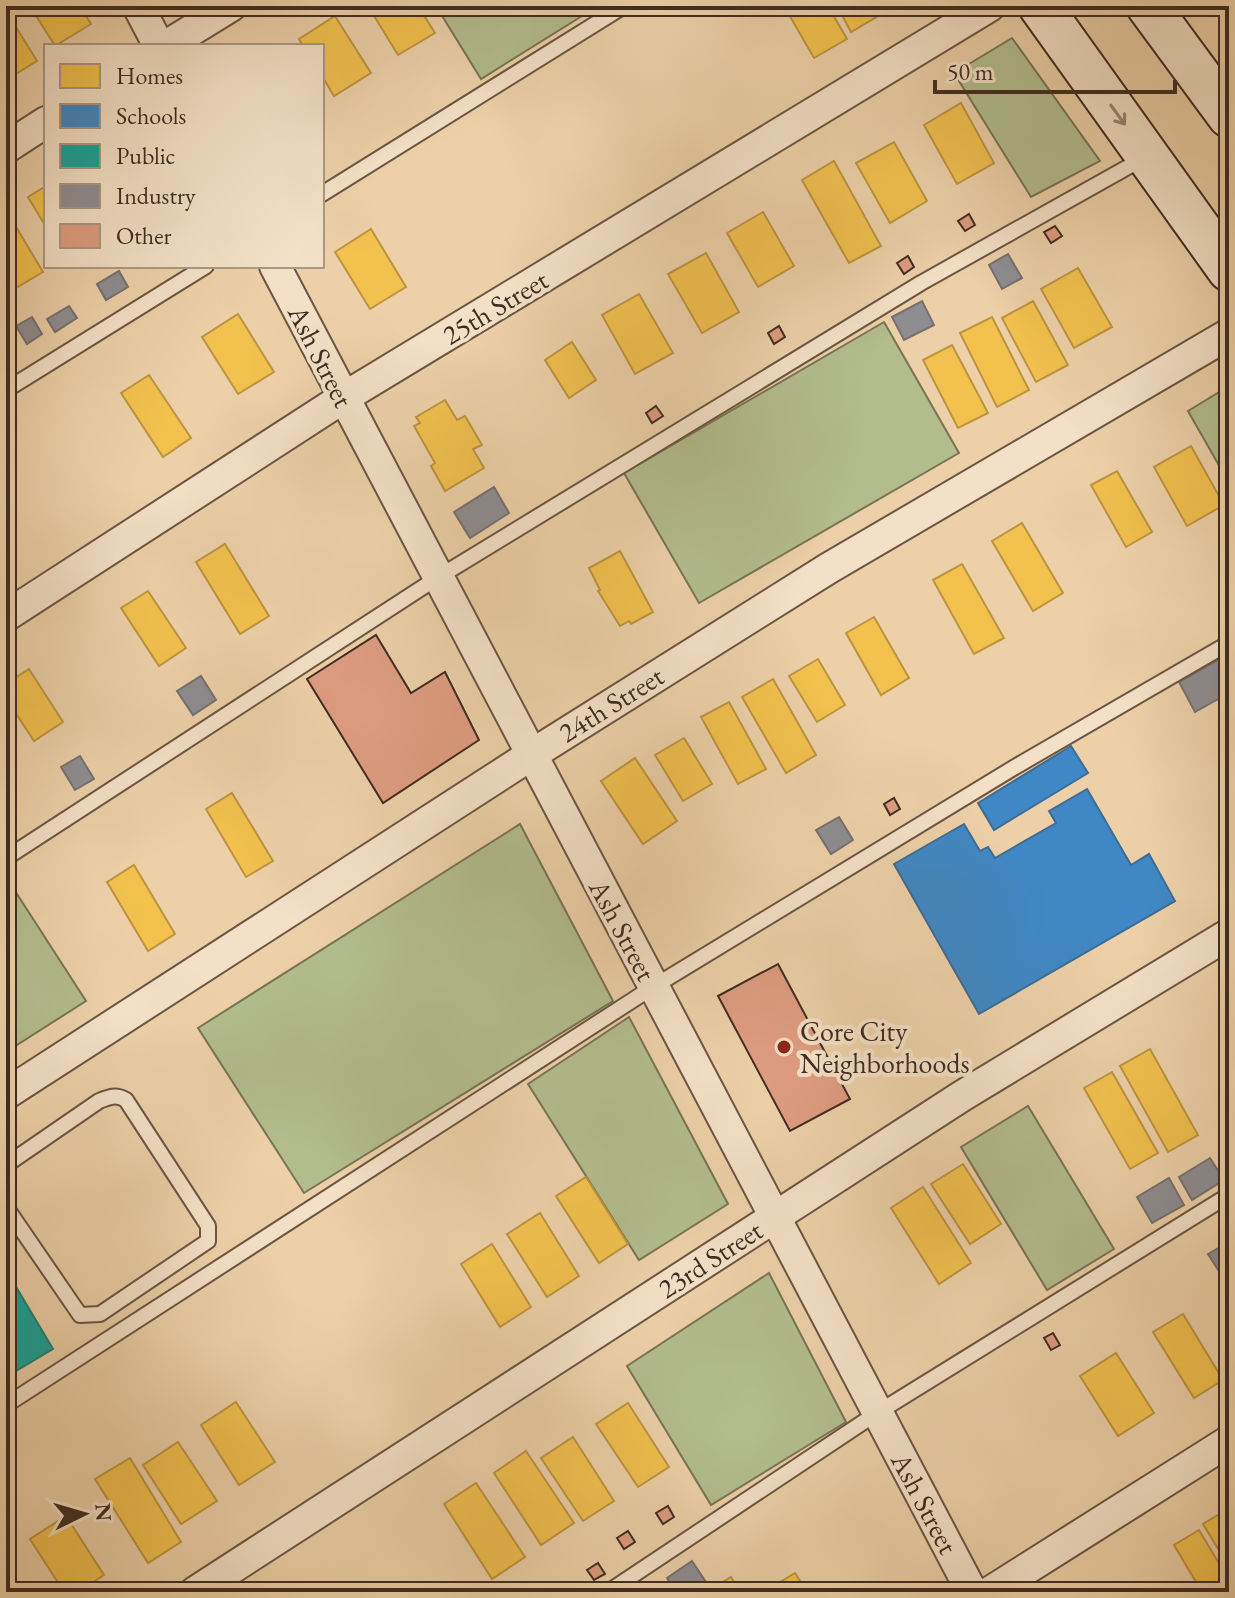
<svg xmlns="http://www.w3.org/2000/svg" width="1235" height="1598" viewBox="0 0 1235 1598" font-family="'EB Garamond',serif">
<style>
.green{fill:#b2bc8d;stroke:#797456;stroke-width:2}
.homes{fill:#f2c14e;stroke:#bd9440;stroke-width:2}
.schools{fill:#3f88c5;stroke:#3f6c94;stroke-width:2}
.public{fill:#17a398;stroke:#237f74;stroke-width:2}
.industry{fill:#8d8d92;stroke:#767070;stroke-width:2}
.building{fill:#de9c80;stroke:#402c20;stroke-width:2}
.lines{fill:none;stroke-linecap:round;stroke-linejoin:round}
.service-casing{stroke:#6b5542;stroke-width:18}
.minor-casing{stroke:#6b5542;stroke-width:34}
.secondary-casing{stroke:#402c20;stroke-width:46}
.service{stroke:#f3e0c6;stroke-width:14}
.minor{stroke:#f3e0c6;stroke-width:30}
.secondary{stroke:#f3e0c6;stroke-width:42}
.oneway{stroke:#9a8673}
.poi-dot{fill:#8f2418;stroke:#f3e0c6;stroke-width:3}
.labels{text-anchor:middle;stroke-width:8;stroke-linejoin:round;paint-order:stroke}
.street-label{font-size:28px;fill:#402c20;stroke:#f3e0c6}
.poi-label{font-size:28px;fill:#402c20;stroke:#f3e0c6;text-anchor:start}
</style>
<rect width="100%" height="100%" fill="#edd0a8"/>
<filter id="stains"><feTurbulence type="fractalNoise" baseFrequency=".0025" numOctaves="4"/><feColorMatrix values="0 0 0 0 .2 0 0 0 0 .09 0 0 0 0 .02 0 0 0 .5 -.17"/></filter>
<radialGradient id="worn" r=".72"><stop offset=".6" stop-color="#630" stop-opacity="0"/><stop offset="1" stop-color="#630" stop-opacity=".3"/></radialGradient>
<g class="green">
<polygon points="436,6 598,6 481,79"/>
<polygon points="1012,38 1100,161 1031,197 954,73"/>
<polygon points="884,322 959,453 699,603 624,473"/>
<polygon points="1229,386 1229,483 1188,411"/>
<polygon points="520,824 613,1001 304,1193 198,1028"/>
<polygon points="6,877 86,1001 6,1052"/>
<polygon points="629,1017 728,1204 639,1260 528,1084"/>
<polygon points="1028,1106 1114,1249 1047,1290 961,1147"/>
<polygon points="769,1273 846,1422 711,1505 627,1366"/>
</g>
<g class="homes">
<polygon points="30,6 80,6 91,24 55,46"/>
<polygon points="368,6 418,6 435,33 398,55"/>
<polygon points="784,6 828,6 847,39 814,58"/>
<polygon points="837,6 873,6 878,16 851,32"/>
<polygon points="6,11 37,61 6,80"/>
<polygon points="335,16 371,73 334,96 322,76 322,46 303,46 299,39"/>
<polygon points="961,103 994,163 957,184 924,125"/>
<polygon points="894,142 927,201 890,223 856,163"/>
<polygon points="834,161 881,246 849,263 802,180"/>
<polygon points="46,186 46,227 28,197"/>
<polygon points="6,210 43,272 16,288 6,272"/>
<polygon points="763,212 794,266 758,287 727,233"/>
<polygon points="371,229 406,287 370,309 335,252"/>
<polygon points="706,253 739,312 702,333 668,274"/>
<polygon points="1078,268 1112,327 1074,348 1041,289"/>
<polygon points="639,294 673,353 635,374 602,315"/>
<polygon points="1033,301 1068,365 1036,382 1002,318"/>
<polygon points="238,314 274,372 238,394 202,337"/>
<polygon points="992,317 1029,390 997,407 960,333"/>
<polygon points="572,342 596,380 569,398 545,360"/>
<polygon points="952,345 988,413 958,428 923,360"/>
<polygon points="149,375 191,438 163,457 121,393"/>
<polygon points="445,400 457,420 465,416 482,445 473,449 484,468 445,491 431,466 435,463 414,426 420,423 416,417"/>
<polygon points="1191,446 1224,505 1187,526 1154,467"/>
<polygon points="1117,471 1152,532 1126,547 1091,485"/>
<polygon points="1022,523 1063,593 1033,611 992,541"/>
<polygon points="225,544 269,616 240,634 196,562"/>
<polygon points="620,551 653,612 631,624 629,621 620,626 598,591 600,590 589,568"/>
<polygon points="962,564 1004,638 974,654 933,580"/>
<polygon points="148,591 186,648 159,666 121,608"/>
<polygon points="874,617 909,678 881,695 846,633"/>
<polygon points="818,659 845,705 817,722 789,676"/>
<polygon points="29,669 63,722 34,741 6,698 6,684"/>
<polygon points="773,679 816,755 786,773 742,697"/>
<polygon points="729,702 766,769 738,784 701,717"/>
<polygon points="684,738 712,784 683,801 655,755"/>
<polygon points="635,758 677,821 643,844 601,781"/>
<polygon points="232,793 273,861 246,877 206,809"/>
<polygon points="134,865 175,934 148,951 107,882"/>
<polygon points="1150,1049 1198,1135 1168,1152 1120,1066"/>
<polygon points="1112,1072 1158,1153 1130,1169 1084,1088"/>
<polygon points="963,1164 1001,1224 970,1244 931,1184"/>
<polygon points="586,1177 628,1244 599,1263 556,1196"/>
<polygon points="923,1187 971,1263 939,1284 891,1208"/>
<polygon points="540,1213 579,1276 547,1297 507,1234"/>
<polygon points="492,1244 531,1307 500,1327 461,1264"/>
<polygon points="1183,1314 1223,1380 1194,1398 1153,1332"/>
<polygon points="1116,1353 1154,1413 1118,1436 1080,1376"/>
<polygon points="236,1402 275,1462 239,1485 201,1425"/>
<polygon points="628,1403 669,1467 638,1487 596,1424"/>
<polygon points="573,1437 614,1501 583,1521 541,1458"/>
<polygon points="178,1442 217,1501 181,1524 143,1465"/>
<polygon points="526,1451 574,1523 541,1545 494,1473"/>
<polygon points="130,1458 181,1542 148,1563 95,1479"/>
<polygon points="476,1483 525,1557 492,1579 444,1504"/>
<polygon points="1229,1508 1229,1567 1203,1524"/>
<polygon points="66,1516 104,1575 78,1592 64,1592 30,1539"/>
<polygon points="1199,1530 1229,1580 1229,1592 1202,1592 1174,1545"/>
<polygon points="795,1573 807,1592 768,1592 767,1590"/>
<polygon points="731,1577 740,1592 707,1592"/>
</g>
<g class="schools">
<polygon points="1071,746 1088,773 994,830 978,803"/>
<polygon points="1087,789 1131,865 1149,854 1175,901 979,1014 894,864 964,824 980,851 988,847 995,858 1056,823 1049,811"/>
</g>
<polygon class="public" points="6,1270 53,1349 6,1377"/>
<g class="industry">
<polygon points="1008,254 1022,278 1002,289 989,265"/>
<polygon points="119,271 128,287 106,300 97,284"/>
<polygon points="922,301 934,325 904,340 892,317"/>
<polygon points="69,306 77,318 55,332 47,319"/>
<polygon points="32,317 42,334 27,344 16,326"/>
<polygon points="494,487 509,513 470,538 454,512"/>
<polygon points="1229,654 1229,693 1195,712 1179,682"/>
<polygon points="201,676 216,700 193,715 177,691"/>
<polygon points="80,756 94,779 75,790 61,767"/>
<polygon points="839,817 853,840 831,854 816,830"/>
<polygon points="1210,1158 1224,1180 1192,1200 1179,1177"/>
<polygon points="1169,1178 1184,1205 1152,1223 1137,1197"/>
<polygon points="1229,1242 1229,1276 1224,1279 1208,1254"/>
<polygon points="692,1561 708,1585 698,1592 676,1592 667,1578"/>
</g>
<g class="building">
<polygon points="969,214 975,225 965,231 958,221"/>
<polygon points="1055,226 1062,236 1051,243 1044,232"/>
<polygon points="908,256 914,267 904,274 897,263"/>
<polygon points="779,326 785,337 774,344 768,333"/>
<polygon points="656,406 663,416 652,423 646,413"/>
<polygon points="376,635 411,693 445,672 479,740 383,803 307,679"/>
<polygon points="894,798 900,809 890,815 884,804"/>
<polygon points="778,964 850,1099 790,1131 718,996"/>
<polygon points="1053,1333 1060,1345 1051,1350 1044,1338"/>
<polygon points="668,1506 674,1517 663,1524 656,1513"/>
<polygon points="628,1531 635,1542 624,1549 617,1538"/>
<polygon points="598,1563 605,1574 594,1580 587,1570"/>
</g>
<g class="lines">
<defs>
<g id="service">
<polyline points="322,194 624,6"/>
<polyline points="6,390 206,266"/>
<polyline points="6,858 437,578 921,283 1144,158"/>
<path d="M 6,1165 L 99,1101 C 109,1097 116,1094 126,1100 L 208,1226 L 208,1241 L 100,1314 L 80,1315 L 6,1207"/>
<polyline points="6,1405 653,987 1015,767 1229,643"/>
<polyline points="608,1592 877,1413 1229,1195"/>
</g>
<g id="minor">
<polyline points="138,6 159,46"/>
<polyline points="166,46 231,6"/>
<polyline points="6,148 46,122"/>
<polyline points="275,266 972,1592"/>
<polyline points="6,616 343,398 990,6"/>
<polyline points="6,1094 531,755 829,568 1229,334"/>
<polyline points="195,1592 962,1096 1229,934"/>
<polyline points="990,1592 1229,1441"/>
</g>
<g id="secondary">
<polyline points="1040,6 1229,270"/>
<polyline points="1148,6 1229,116"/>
</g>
</defs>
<use href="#service" class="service-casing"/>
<use href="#minor" class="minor-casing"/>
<use href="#secondary" class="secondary-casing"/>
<use href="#service" class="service"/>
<use href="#minor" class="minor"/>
<use href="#secondary" class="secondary"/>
</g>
<defs><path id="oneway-shaft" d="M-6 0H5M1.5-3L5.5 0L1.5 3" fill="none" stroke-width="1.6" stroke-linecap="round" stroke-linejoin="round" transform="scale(2)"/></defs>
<use class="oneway" href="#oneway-shaft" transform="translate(1118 115) rotate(54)"/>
<circle class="poi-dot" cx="784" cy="1047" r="8"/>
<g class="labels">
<g class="street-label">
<text transform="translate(495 307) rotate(-31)" y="10">25th Street</text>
<text transform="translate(321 356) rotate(63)" y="10">Ash Street</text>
<text transform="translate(611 704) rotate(-32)" y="10">24th Street</text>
<text transform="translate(623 930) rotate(62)" y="10">Ash Street</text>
<text transform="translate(710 1259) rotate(-33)" y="10">23rd Street</text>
<text transform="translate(925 1503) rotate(62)" y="10">Ash Street</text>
</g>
<g class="poi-label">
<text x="800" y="1041">Core City<tspan x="800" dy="32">Neighborhoods</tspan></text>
</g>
</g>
<rect width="1235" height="1598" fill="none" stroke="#edd0a8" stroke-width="32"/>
<rect x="8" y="8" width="1219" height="1582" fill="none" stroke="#402c20" stroke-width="4"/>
<rect x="16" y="16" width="1203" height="1566" fill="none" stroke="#402c20" stroke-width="2"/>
<rect x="44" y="44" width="280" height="224" fill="#f3e0c6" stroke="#ab9884" stroke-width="2"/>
<rect x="60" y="64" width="40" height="24" fill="#f2c14e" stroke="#ab9884" stroke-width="2"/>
<text x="116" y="84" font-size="24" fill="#402c20">Homes</text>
<rect x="60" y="104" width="40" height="24" fill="#3f88c5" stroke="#ab9884" stroke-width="2"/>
<text x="116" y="124" font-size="24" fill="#402c20">Schools</text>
<rect x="60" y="144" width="40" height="24" fill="#17a398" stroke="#ab9884" stroke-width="2"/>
<text x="116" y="164" font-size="24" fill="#402c20">Public</text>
<rect x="60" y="184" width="40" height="24" fill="#8d8d92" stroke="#ab9884" stroke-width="2"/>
<text x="116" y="204" font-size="24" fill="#402c20">Industry</text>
<rect x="60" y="224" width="40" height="24" fill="#de9c80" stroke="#ab9884" stroke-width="2"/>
<text x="116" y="244" font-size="24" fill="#402c20">Other</text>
<g transform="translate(84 1514) rotate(85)" stroke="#f3e0c6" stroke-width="6" paint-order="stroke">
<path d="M0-6L14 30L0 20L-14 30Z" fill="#402c20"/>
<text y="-12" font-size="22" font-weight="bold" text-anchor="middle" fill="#402c20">N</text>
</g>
<path d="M935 80v12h240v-12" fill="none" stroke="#402c20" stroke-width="4"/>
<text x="947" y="80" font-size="24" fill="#402c20" stroke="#f3e0c6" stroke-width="6" paint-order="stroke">50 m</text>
<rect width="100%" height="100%" filter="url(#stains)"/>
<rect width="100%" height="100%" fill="url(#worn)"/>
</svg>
